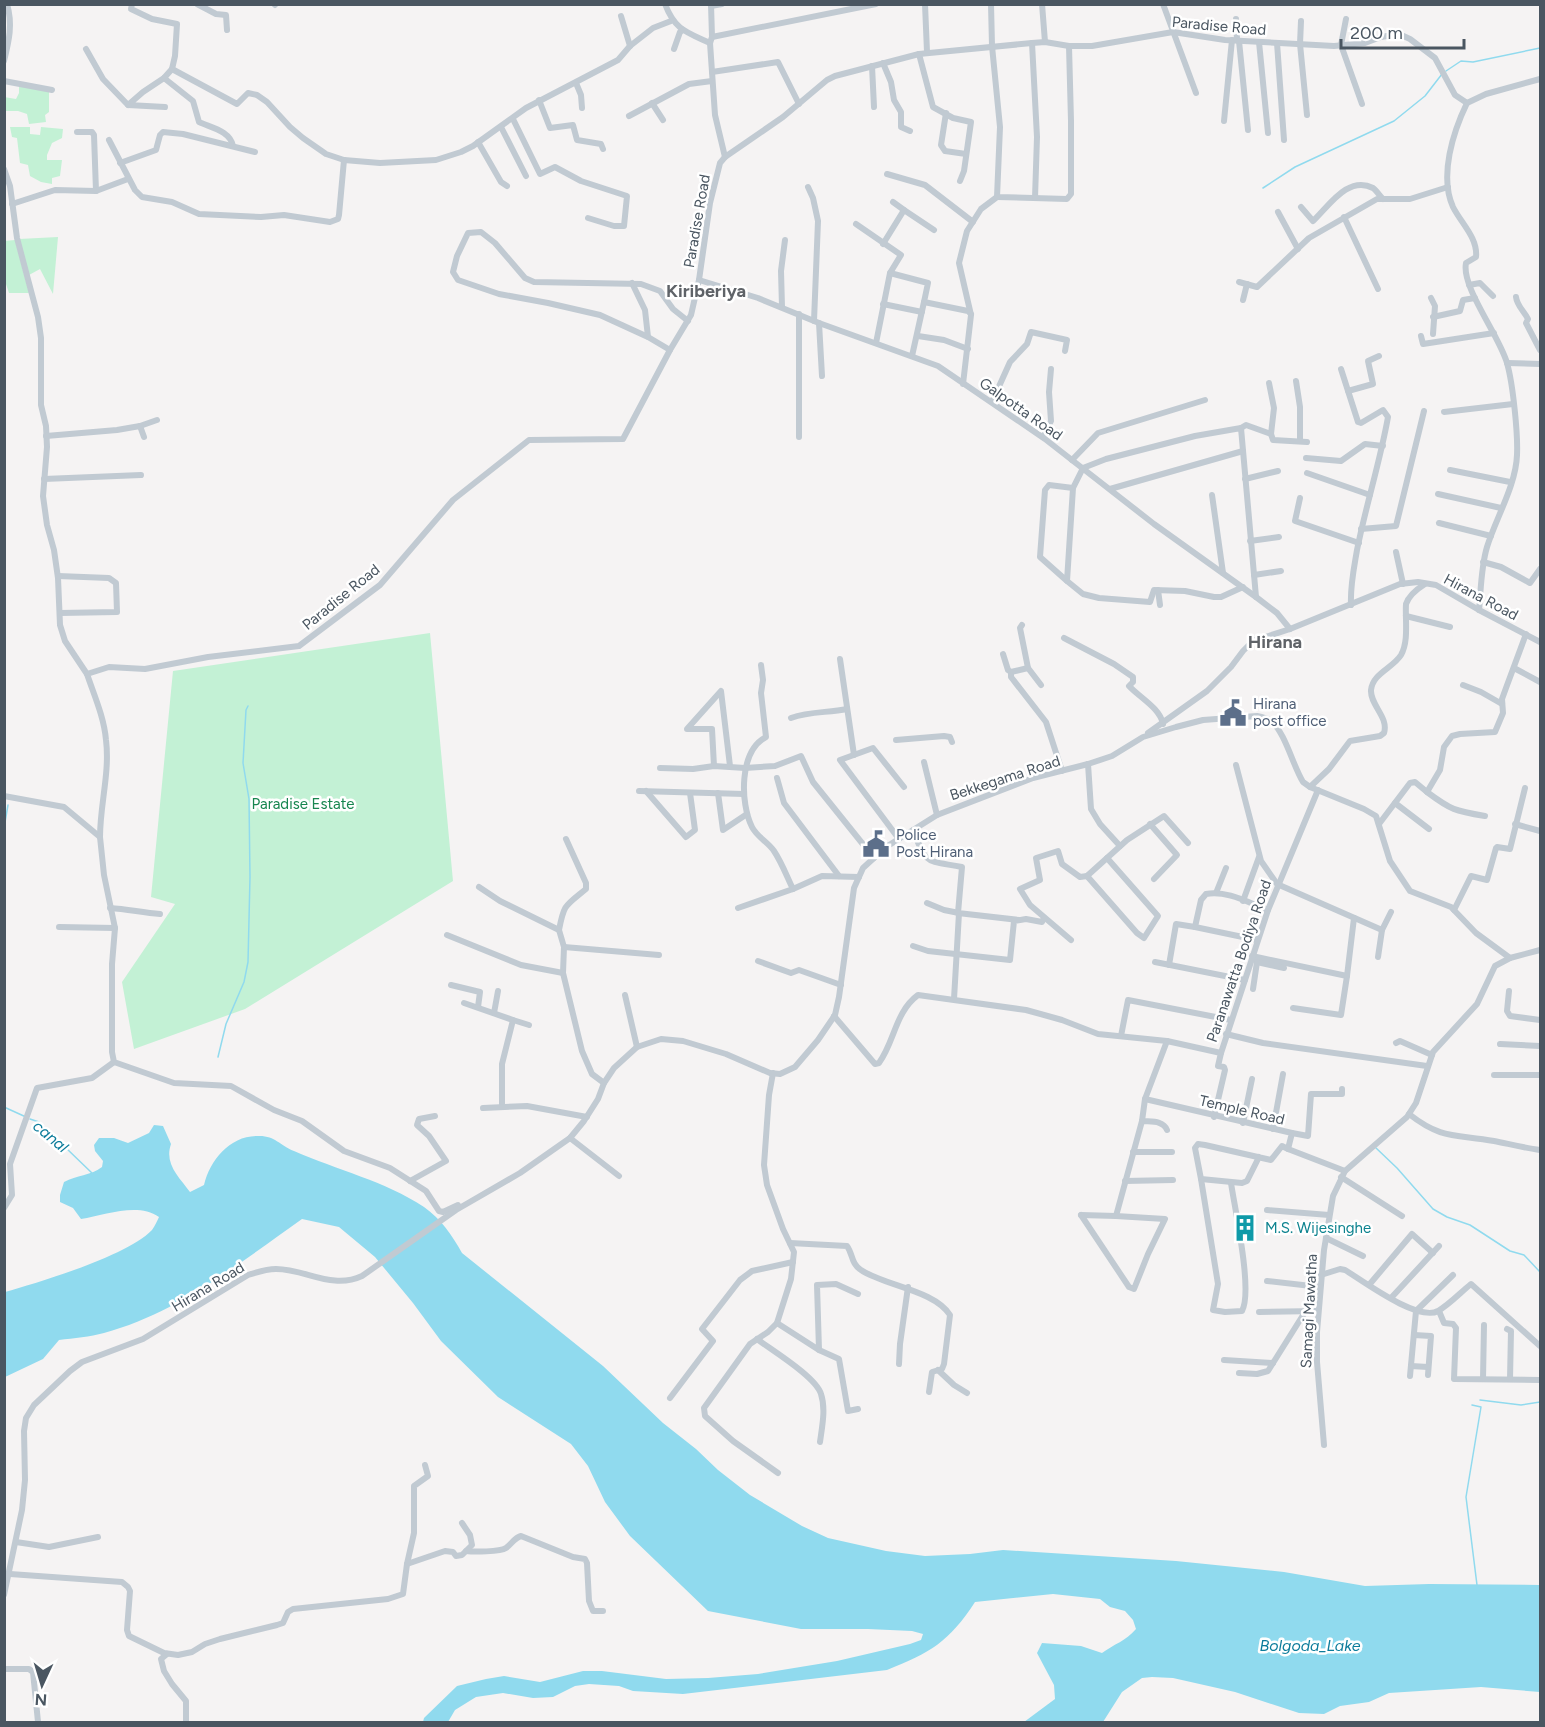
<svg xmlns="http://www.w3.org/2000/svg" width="1545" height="1727" font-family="Figtree,sans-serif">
	<rect width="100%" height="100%" fill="#f5f3f3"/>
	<!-- green -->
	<g fill="#c3f1d5">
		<path d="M19 84 49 91V112L45 115 46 122 29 124 27 114 18 111H5L4 97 16 99 19 93Z"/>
		<path d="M10 127H30V134L40 135 41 127 63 129 62 138 52 143 47 155V160H62L60 176 52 178V184L41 182 30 176 28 165 20 163 17 138 12 137Z"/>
		<path d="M58 237 53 294 40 269 29 275 19 239Z"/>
		<path d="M15 240 29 293H9L5 281 4 241Z"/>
		<path d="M430 633 453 881 245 1009 134 1049 122 982 175 904 151 897 173 671Z"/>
	</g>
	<!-- water -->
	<path fill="#90daee" d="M154 1125 163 1126 171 1144C164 1164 179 1177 190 1192L204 1185C210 1160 230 1136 257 1136 275 1135 279 1145 294 1151 337 1170 385 1181 424 1207 441 1219 452 1235 462 1253L603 1366 663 1423 696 1449 718 1470 750 1495 802 1526 828 1538 886 1551 925 1556 970 1554 1003 1550 1176 1561 1284 1572 1365 1586 1429 1584 1540 1585V1692L1481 1687 1389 1693 1369 1702 1340 1706 1324 1714 1299 1713 1235 1692 1173 1678 1152 1677 1142 1678 1122 1692 1103 1722H1024L1055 1699 1054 1685 1037 1653 1042 1643 1081 1646 1102 1653C1114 1644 1126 1641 1136 1629L1133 1620 1125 1611 1110 1607 1100 1599 1053 1594 975 1602C949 1642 930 1653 887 1670L683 1694 633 1691 619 1686 589 1684 575 1686 553 1697 533 1698 503 1693 476 1697 455 1710 448 1722H423L424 1718 457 1686 486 1679 504 1676 540 1682 583 1671H602L666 1679 708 1678 758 1674 837 1661 910 1644 921 1640 923 1634 912 1631 868 1629H801L708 1611 630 1536 605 1502 588 1466 571 1444 498 1397 441 1341 413 1303 375 1257 339 1227 302 1219C241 1262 178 1313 104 1333 90 1337 74 1338 59 1340L43 1359 5 1377V1292C40 1282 127 1256 152 1230 155 1226 157 1221 159 1217 138 1202 105 1215 81 1219L73 1208 60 1202V1195L64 1182C77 1175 90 1176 102 1167L103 1161 95 1151 94 1145 99 1138H114L128 1143 149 1133Z"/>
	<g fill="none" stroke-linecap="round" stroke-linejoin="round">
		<!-- stream -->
		<g stroke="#90daee" stroke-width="1.5">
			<path d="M1446 71 1461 61 1473 62 1540 48"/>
			<path d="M1263 188 1295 167 1394 121 1425 96 1442 74"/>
			<path d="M4 828 8 805"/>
			<path d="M218 1057 226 1024 244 982 248 962 250 877 249 799 243 763 246 710 248 706"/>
			<path d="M4 1107 26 1117"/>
			<path d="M30 1119 39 1122 93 1174"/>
			<path d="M1376 1148 1397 1168 1433 1209 1447 1217 1470 1225 1510 1251 1524 1255 1540 1272"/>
			<path d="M1480 1400 1521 1405 1540 1402"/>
			<path d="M1472 1405 1481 1407 1466 1497 1477 1585"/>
		</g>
		<!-- minor -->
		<g stroke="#c1cad2" stroke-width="6">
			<path d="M132 4 131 9 152 19 177 24 175 56 172 69 164 78 143 92 128 105 165 107"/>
			<path d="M197 4 216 14 226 15 227 30"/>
			<path d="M274 4 275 5"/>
			<path d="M665 4C675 30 686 32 710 43"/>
			<path d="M711 4 712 37 710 43 715 115 725 157"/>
			<path d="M925 4 927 52"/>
			<path d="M991 4 992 46 1000 127 997 197 1067 199 1071 194V121L1069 46"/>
			<path d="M1042 4 1045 42"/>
			<path d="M1163 4 1196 93"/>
			<path d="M711 6 722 4"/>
			<path d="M621 16 630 46"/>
			<path d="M1236 19 1237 40"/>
			<path d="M1346 19 1341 45 1362 104"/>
			<path d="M1301 21 1300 44 1307 115"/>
			<path d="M712 37 876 4"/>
			<path d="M1239 41 1248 130"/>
			<path d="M1259 42 1268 133"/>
			<path d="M1032 43 1037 137 1035 198"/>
			<path d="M1277 43 1284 140"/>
			<path d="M86 49 103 79 128 105"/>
			<path d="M674 49 680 32 683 30"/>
			<path d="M919 54 933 107 953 118 971 122 964 171 960 181"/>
			<path d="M4 61C9 41 13 24 7 4"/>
			<path d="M883 63 891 82 894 100 901 112V127L910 131"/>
			<path d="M872 66 874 107"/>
			<path d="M172 69 237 104 248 93 257 95 267 102 290 127 303 138 326 154 344 160 380 163 436 160 461 152 473 146 526 108 618 60 630 46 653 28 671 21"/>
			<path d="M712 72 778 62 799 104"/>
			<path d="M164 78 193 101 199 122C212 128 230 131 233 146"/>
			<path d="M4 81 52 90"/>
			<path d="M576 83 581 95 582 108"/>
			<path d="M539 100 550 128 573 125 577 140 601 144 603 149"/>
			<path d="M652 103 663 120"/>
			<path d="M1467 103C1453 132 1439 176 1453 207 1461 223 1478 238 1476 257L1466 263C1461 287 1499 335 1507 363 1513 384 1518 434 1517 455 1516 485 1496 518 1487 547 1481 567 1481 589 1479 610"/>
			<path d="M1467 103 1486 94 1540 79"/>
			<path d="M946 113 941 145 945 151 966 154"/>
			<path d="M629 116 689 84 712 81"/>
			<path d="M513 119 540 174 555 167 581 181 627 196 624 226H614L588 218"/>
			<path d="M1224 121 1232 40"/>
			<path d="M501 127 526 176"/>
			<path d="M77 132H92L94 135 96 191"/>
			<path d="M109 140 135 190 142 197 172 202 199 214 261 217 284 215 330 222 338 219 339 215 344 160"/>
			<path d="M478 142 501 182 507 186"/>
			<path d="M120 163 156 150 160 135 163 132 183 134 255 152"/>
			<path d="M4 169 10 186 17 238 38 317 41 338V405L46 426 47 447 43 496 47 525 54 550 58 578 60 625 65 641 87 674"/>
			<path d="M887 174 925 185 973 222"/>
			<path d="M808 187 813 198 818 221 814 321"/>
			<path d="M12 204 55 190 96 191 128 179"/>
			<path d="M1301 207 1313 221C1329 206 1348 175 1373 188 1376 190 1380 196 1383 199"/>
			<path d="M904 210 934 230"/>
			<path d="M1278 212 1298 249"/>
			<path d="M1344 217 1378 289"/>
			<path d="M856 224 901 255 890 273 876 343"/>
			<path d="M883 244 904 210 893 202"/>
			<path d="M890 273 928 283 924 302 968 311 971 314"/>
			<path d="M699 280 758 298 819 323 938 366 1045 439 1154 524 1256 597 1277 613 1290 629"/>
			<path d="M1239 282 1257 287 1309 238 1377 199H1410L1448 187"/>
			<path d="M632 283 645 310 648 337"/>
			<path d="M1469 285 1480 283 1493 296"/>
			<path d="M1516 297C1517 306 1524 311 1528 319L1526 323 1540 350"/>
			<path d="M1431 298 1435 306 1433 334"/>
			<path d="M1243 300 1247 284"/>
			<path d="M883 304 922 312"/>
			<path d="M782 307 781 271 785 240"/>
			<path d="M799 314V437"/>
			<path d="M1433 317 1460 311 1463 300 1475 298"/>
			<path d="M819 323 822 376"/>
			<path d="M918 336 944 340 968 349"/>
			<path d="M1421 336 1423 344 1494 333"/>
			<path d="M670 350 648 337 600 315 548 303 499 294 458 280 453 272 457 256 468 233 481 232 495 243 525 278 534 282 641 284 660 291 673 309 688 321"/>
			<path d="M912 356 924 302"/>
			<path d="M1507 363 1540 364"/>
			<path d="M1341 369 1358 422 1361 423 1383 410 1388 417C1380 462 1366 505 1357 550 1354 568 1350 586 1351 605"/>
			<path d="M1296 381 1300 407V441"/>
			<path d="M1269 383 1274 408 1271 434"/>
			<path d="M963 384 971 315 959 263 967 231 981 209 997 197"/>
			<path d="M1348 391 1373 384 1368 361 1379 356"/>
			<path d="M992 402 1010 362 1027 344 1031 332 1067 340 1065 351"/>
			<path d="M1444 412 1513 404"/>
			<path d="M140 426 144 437"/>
			<path d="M1241 428 1246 425 1271 434 1273 440 1307 442"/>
			<path d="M46 436 117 430 140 426 157 420"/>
			<path d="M1043 437 1051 421 1049 392 1051 369"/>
			<path d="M1306 458 1341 461 1365 444 1383 446"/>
			<path d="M1072 460 1098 433 1205 400"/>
			<path d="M1450 470 1510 482"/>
			<path d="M1307 473 1370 495"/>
			<path d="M44 479 141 475"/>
			<path d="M1245 479 1278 471"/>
			<path d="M1073 488 1067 581 1040 557 1045 490 1049 485 1073 488 1083 468 1106 459 1195 436 1241 428 1256 597"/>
			<path d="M1110 489 1243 451"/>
			<path d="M1438 494 1501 508"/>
			<path d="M1212 495 1223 573"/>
			<path d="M1300 498 1295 521 1359 543"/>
			<path d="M1439 523 1491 536"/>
			<path d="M1361 529 1396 526 1424 411"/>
			<path d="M1250 541 1279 537"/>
			<path d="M1396 552 1403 584"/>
			<path d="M1483 562 1501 567 1530 583 1540 569"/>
			<path d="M1254 575 1281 571"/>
			<path d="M58 576 109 578 116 583 117 612 60 613"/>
			<path d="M1067 581 1083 594 1099 598 1150 602 1154 590 1185 591 1214 597H1221L1243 587"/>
			<path d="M1158 590 1160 605"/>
			<path d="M1406 616 1450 627"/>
			<path d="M1022 625 1020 628 1028 668 1041 685"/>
			<path d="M1064 638 1114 664 1133 677V682L1129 686C1139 697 1160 708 1163 724"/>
			<path d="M1003 654 1008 670 1011 672 1028 668"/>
			<path d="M840 659 854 755"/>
			<path d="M761 665 763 680 761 693 766 737C739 751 740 803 752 827 757 837 768 842 774 851 782 863 787 877 793 889"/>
			<path d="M1514 668 1540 682"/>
			<path d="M1011 672V677L1046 722 1062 771"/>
			<path d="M1463 685 1481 692 1502 704"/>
			<path d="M791 718C810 711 828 713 847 709"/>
			<path d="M1148 733 1207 691 1231 667 1243 651 1253 641 1290 629 1400 584 1418 582 1436 585 1479 610 1540 642"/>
			<path d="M896 740 944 736 950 737 952 742"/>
			<path d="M924 762 937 815"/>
			<path d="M1088 764 1091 809 1100 824 1120 846"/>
			<path d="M1236 765 1261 861 1277 884 1382 930 1391 912"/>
			<path d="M714 766 712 729H687L721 691 730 766"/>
			<path d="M660 768 693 769 714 766 745 768 775 766 801 756 813 782 874 858"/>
			<path d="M777 778 784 803 839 876"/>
			<path d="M1310 787 1329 769 1350 741 1380 736 1384 733C1389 717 1370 705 1371 690 1373 673 1393 668 1401 655 1409 641 1405 620 1406 604 1409 595 1417 589 1425 584"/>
			<path d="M639 791 744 794"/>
			<path d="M646 791 686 837 695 830 690 793"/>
			<path d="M1427 792C1451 810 1455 811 1485 816"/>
			<path d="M718 793 723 830 747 814"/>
			<path d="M4 796 64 807 100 837 104 875 115 928 112 964V1052L114 1062 174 1083 231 1086 274 1110 302 1121 344 1151 390 1168 426 1191 439 1211 443 1212 458 1205"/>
			<path d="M1395 803 1429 829"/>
			<path d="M1150 824 1177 855 1154 879"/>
			<path d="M1379 824 1410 783 1415 782 1427 792 1440 770 1444 747 1452 736 1460 734 1495 732 1503 713 1502 699 1506 688 1526 634"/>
			<path d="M1515 824 1540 831"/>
			<path d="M913 830C927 866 925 860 962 867L958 913 1019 920"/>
			<path d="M100 837C100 805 110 772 106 740 104 717 94 695 87 674L109 667 145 669 208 657 299 646 380 585 453 500 529 440 623 439 670 350 691 315 699 280 710 203 720 163 725 157 783 117 827 80 835 76 919 54 1032 43 1045 42 1069 46H1092L1173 32 1225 40 1334 46 1365 43 1381 37 1399 34 1410 39 1435 58 1455 95 1467 103"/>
			<path d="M899 839 840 760 873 748 904 787"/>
			<path d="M1087 876 1137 933 1144 938 1158 916 1107 858"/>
			<path d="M479 887 500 901 559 930 564 947 563 973 582 1051 592 1074 604 1083"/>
			<path d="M1216 893 1226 868"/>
			<path d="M1243 901 1259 857"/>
			<path d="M927 903 944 910 959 913 954 999"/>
			<path d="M110 908C128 909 143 913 160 914"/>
			<path d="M738 908 793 889 822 876 859 877"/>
			<path d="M1454 910 1471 876 1487 880 1496 848 1497 847 1510 849 1525 788"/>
			<path d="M59 927 115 928"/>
			<path d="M559 930C564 904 565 906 586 889V883L566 839"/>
			<path d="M447 935 521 965 563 973"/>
			<path d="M1071 940 1030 905 1020 889 1040 880 1036 858 1058 851 1062 864 1080 877 1087 876 1127 840 1164 816 1188 843"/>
			<path d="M1257 940 1195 927 1201 900 1206 894C1227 890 1249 903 1268 910"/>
			<path d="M913 946 928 951 1010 960 1014 921 1026 919 1042 922 1044 918"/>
			<path d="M564 947 659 955"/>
			<path d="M1252 956 1347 976 1341 1015 1293 1008"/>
			<path d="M1253 956 1257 962 1284 968"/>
			<path d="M1378 957 1382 930"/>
			<path d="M758 961 791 973 799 970 841 985"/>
			<path d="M1155 962 1245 980"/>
			<path d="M1169 965 1176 924 1195 927"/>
			<path d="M1347 976 1354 918"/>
			<path d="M451 985 480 992 478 1007"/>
			<path d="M1253 989 1257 962"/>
			<path d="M1509 991 1507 1011 1510 1016 1540 1020"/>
			<path d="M625 995 637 1047"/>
			<path d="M464 1003 513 1020"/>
			<path d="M494 1013 498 991"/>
			<path d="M834 1016 875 1064 879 1063C895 1041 895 1012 918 995L1026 1010 1062 1020 1098 1034 1167 1041"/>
			<path d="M1226 1034 1263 1043 1427 1066"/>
			<path d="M1121 1036 1128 1000 1231 1020"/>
			<path d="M1396 1043 1400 1041 1432 1055"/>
			<path d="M1500 1044 1540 1046"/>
			<path d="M773 1073 769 1095 764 1165 767 1185 783 1229 794 1252 791 1279 777 1323 768 1332 750 1344 704 1408 705 1416 733 1441 778 1473"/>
			<path d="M1494 1075H1540"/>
			<path d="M1145 1099 1292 1133 1288 1149 1345 1171"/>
			<path d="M502 1106V1064L513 1020 529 1025"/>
			<path d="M483 1108 527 1106 587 1117"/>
			<path d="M1409 1114C1442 1140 1456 1134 1494 1141 1509 1144 1525 1148 1540 1150"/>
			<path d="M1214 1117 1225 1070 1224 1067 1218 1066 1221 1053"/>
			<path d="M1142 1121C1151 1122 1163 1120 1167 1130"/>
			<path d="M1243 1123 1252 1079"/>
			<path d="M1273 1129 1283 1074"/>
			<path d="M1292 1133 1308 1136 1311 1094H1342V1089"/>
			<path d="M570 1138 619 1176"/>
			<path d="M1133 1152H1172"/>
			<path d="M1259 1157 1247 1181 1242 1183 1201 1179 1195 1148 1198 1144 1205 1145 1271 1160 1282 1146 1288 1149"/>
			<path d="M1341 1177 1402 1216"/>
			<path d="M1201 1179 1218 1284 1213 1310 1225 1312 1242 1311C1253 1291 1235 1210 1231 1183"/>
			<path d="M410 1181 446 1161 429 1136 417 1125 419 1119 435 1116"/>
			<path d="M1125 1181 1173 1180"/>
			<path d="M4 1208 12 1195 10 1164 37 1088 92 1078 114 1062"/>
			<path d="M1267 1210 1329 1215"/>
			<path d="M1081 1215 1116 1216 1142 1121 1145 1099 1167 1041 1221 1053 1268 910 1318 790"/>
			<path d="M1081 1215 1129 1287 1134 1289 1148 1254 1165 1219 1116 1216"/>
			<path d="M1326 1238 1363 1256"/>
			<path d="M790 1243 847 1246C853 1254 851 1264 861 1270 885 1286 934 1290 950 1315L944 1364 942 1369 932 1372 929 1392"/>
			<path d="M1321 1275 1340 1269 1345 1270C1363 1281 1418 1322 1438 1311 1450 1304 1461 1292 1471 1284L1540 1346"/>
			<path d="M1267 1281 1320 1287"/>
			<path d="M1369 1285 1412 1234 1433 1253"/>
			<path d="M1391 1298 1439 1246"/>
			<path d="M1439 1311 1444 1323 1453 1324 1456 1328 1454 1379 1540 1380"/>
			<path d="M1259 1312 1318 1311"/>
			<path d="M777 1323 819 1350 817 1285 836 1284 858 1294"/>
			<path d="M1507 1329 1511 1331 1510 1379"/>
			<path d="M1414 1335 1431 1336 1428 1375"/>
			<path d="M757 1339C773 1351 816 1377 821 1394 826 1409 822 1427 820 1442"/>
			<path d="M819 1350 839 1359 848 1411 858 1409"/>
			<path d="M1224 1360 1273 1363"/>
			<path d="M899 1364 900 1344 908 1287"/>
			<path d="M1411 1366 1428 1367"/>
			<path d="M938 1370 954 1385 967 1393"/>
			<path d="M1239 1373 1257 1374 1268 1371 1305 1312"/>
			<path d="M1410 1376 1416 1311 1453 1275"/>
			<path d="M1483 1379 1484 1325"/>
			<path d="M670 1398 713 1341 702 1329 740 1280 752 1271 793 1262"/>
			<path d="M1324 1445 1317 1362V1332L1324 1250 1333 1196 1345 1171 1407 1117 1416 1103 1433 1052 1477 1004 1495 966 1510 958"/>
			<path d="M16 1542 49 1547 98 1537"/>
			<path d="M466 1551C473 1552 500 1552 506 1548 512 1544 514 1538 521 1536L573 1557 585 1559 587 1563 589 1601 593 1611H603"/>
			<path d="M407 1564 445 1551 453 1552 456 1556 462 1555 472 1545 470 1535 462 1523"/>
			<path d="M10 1574 122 1582 128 1587 130 1591 127 1630 129 1636 164 1653 178 1655 192 1652 205 1644 220 1639 277 1625 283 1623 288 1612 293 1609 388 1599 403 1594 407 1564 414 1533V1486L428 1476 425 1465"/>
			<path d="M4 1595 22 1510 25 1480 24 1431 26 1418 34 1405 70 1371 82 1362 143 1339 248 1275C257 1272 266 1269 276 1269 306 1269 332 1290 362 1276L456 1210 520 1173 570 1138 584 1121 598 1099 604 1083 614 1068 637 1047 661 1039 683 1041 726 1054 770 1073 780 1074 795 1067 818 1040 835 1015 839 997 854 888 863 868 886 847 937 815 1033 778 1088 764 1112 756 1143 737 1176 727 1203 720 1257 716C1262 717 1267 718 1271 721 1285 732 1293 766 1303 782L1310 787 1364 809 1376 816 1390 861 1410 891 1451 907 1476 933 1510 958 1540 950"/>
			<path d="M167 1654 161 1659 164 1671 172 1684 186 1701V1722"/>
			<path d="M4 1669H29L33 1672 38 1722"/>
		</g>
	</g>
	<!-- icons -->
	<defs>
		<symbol id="civic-bare" viewBox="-9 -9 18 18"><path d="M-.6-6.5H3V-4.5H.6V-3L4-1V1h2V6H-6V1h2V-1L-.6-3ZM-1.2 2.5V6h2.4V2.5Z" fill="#5c6f8a" stroke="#fff" stroke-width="2.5" paint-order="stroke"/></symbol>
		<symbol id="building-bare" viewBox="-9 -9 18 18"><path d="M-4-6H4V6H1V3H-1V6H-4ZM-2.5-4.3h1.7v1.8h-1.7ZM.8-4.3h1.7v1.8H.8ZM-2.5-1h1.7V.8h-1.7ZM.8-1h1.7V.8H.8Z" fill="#0f9aa8" stroke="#fff" stroke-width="2.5" paint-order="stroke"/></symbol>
	</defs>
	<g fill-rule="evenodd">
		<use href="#civic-bare" x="1214" y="694" width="38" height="38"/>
		<use href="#civic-bare" x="857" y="825" width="38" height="38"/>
		<use href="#building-bare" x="1226" y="1209" width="38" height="38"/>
	</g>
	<g text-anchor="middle" stroke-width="5" stroke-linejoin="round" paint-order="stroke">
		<!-- street labels -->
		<g font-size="15" fill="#4a5661" stroke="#fff">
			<text transform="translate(1219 26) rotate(5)" y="5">Paradise Road</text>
			<text transform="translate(697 221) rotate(-80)" y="5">Paradise Road</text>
			<text transform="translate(1021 409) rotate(35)" y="5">Galpotta Road</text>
			<text transform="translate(341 597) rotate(-39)" y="5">Paradise Road</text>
			<text transform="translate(1481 597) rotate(28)" y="5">Hirana Road</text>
			<text transform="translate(1005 778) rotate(-18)" y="5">Bekkegama Road</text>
			<text transform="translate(1239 961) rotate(-71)" y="5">Paranawatta Bodiya Road</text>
			<text transform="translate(1242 1110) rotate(13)" y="5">Temple Road</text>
			<text transform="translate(208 1287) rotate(-31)" y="5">Hirana Road</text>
			<text transform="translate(1309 1311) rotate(-87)" y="5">Samagi Mawatha</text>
		</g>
		<!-- service labels -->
		<g font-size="15" fill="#4e5e75" stroke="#fff" text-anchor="start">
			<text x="1253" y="709">Hirana<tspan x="1253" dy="17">post office</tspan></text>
			<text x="896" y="840">Police<tspan x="896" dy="17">Post Hirana</tspan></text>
		</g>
		<!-- park labels -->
		<g font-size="15" fill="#17864f" stroke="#fff">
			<text x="303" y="809">Paradise Estate</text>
		</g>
		<!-- culture labels -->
		<g font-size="15" fill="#0d838f" stroke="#fff" text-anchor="start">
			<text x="1265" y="1233">M.S. Wijesinghe</text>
		</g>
		<!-- water labels -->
		<g font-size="16" font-style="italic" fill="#0c7c9b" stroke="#fff">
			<text transform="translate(51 1136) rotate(40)" y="6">canal</text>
			<text x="1310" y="1651">Bolgoda_Lake</text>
		</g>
		<!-- quarter labels -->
		<g font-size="18" font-weight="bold" fill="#5f6368" stroke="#fff">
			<text x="706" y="297">Kiriberiya</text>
			<text x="1275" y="648">Hirana</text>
		</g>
	</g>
	<!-- border -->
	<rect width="1545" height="1727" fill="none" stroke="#4a5661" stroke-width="12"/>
	<!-- north arrow -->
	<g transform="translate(42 1685) rotate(184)" stroke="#ffffff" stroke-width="4.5" paint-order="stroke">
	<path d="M0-4.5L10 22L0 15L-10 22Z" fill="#4a5661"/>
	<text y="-9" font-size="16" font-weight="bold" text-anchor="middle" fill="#4a5661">N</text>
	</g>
	<!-- scale -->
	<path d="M1341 39v9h123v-9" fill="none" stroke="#4a5661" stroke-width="3"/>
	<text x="1350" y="39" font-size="18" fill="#4a5661" stroke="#ffffff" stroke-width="4.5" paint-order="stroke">200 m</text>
</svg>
